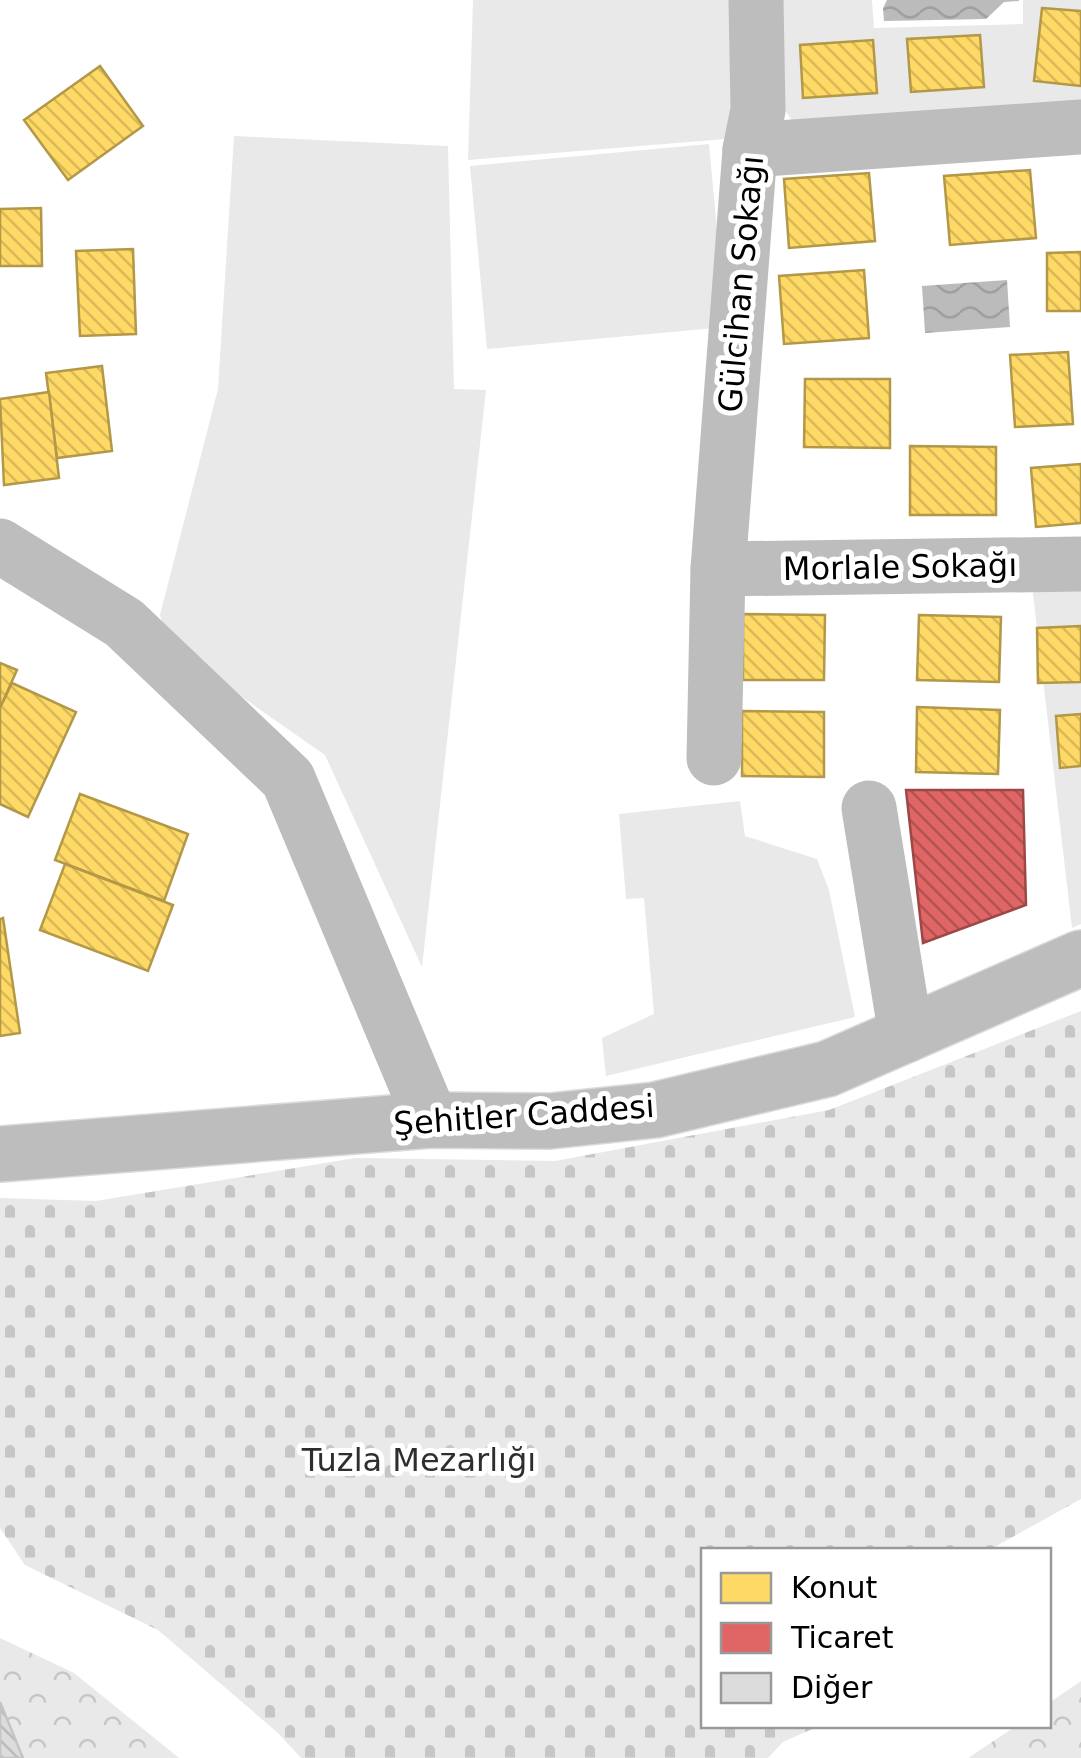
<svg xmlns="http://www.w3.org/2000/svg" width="1081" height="1758" font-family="'DejaVu Sans',sans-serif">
	<defs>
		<pattern id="cemetery-stones" width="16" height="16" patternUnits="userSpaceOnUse" patternTransform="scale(2.5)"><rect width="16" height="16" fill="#e9e9e9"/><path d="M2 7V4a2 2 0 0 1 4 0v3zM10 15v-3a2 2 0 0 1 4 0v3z" fill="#c6c6c6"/></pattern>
		<pattern id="park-crowns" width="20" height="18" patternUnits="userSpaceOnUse" patternTransform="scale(2.5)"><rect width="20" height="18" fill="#e9e9e9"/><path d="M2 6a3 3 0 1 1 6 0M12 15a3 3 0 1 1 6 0" fill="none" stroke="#c6c6c6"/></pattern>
		<pattern id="water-waves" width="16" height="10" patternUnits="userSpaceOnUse" patternTransform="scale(2.5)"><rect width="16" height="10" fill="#bbb"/><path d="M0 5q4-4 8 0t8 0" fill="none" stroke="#9f9f9f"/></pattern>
		<pattern id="homes-back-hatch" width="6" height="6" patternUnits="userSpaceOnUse" patternTransform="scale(2.5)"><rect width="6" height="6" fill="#ffd966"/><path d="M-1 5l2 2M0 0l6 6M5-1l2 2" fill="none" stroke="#d9b857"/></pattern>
		<pattern id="shops-back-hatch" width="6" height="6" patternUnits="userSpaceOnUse" patternTransform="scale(2.5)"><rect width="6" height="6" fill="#e06666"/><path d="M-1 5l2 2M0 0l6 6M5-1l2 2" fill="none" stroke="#b35252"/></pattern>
		<pattern id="building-back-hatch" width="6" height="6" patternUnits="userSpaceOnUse" patternTransform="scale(2.5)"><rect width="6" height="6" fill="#dcdcdc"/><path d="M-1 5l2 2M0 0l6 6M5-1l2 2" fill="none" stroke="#bbb"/></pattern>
	</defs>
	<rect width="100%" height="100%" fill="#fff"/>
	<!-- green -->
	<g fill="#e9e9e9">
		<path d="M473 0H741L738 138 468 160Z"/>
		<path d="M774 0H872L874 28 1023 24V0H1081V111L798 130 773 92Z"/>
		<path d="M234 136 448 146 454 389 486 390 422 967 325 755 169 646 160 615 218 389Z"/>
		<path d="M709 144 726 327 487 349 470 166Z"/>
		<path d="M1081 583V924L1072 928 1032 585Z"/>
		<path d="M740 801 745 836 817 859 829 890 855 1017 606 1076 602 1038 654 1014 644 898 626 899 619 814Z"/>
	</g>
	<!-- cemetery -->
	<path fill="url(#cemetery-stones)" d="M1081 1011V1499L989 1550H704V1726H819L783 1742 768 1758H301L278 1733 158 1630 25 1565 0 1528V1198L96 1201 355 1158 555 1161 829 1110Z"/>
	<!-- park -->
	<g fill="url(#park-crowns)">
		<path d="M0 1638 74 1673 179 1758H0Z"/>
		<path d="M1081 1681V1758H968L1016 1726H1048L1049 1703Z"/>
	</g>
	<!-- water -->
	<g fill="url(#water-waves)">
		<path d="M887 0H1019V1L1004 2 986 19 884 21 883 8Z"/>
		<path d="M1007 280 1010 327 925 333 922 286Z"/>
	</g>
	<!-- homes -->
	<g fill="url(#homes-back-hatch)" stroke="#b29847" stroke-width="2.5">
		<path d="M1042 8 1081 11V86L1034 81Z"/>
		<path d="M980 35 984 87 911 92 907 39Z"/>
		<path d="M873 40 877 93 803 98 800 45Z"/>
		<path d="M100 66 143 126 68 180 24 120Z"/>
		<path d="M1030 170 1036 238 950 245 944 176Z"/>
		<path d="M869 173 875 241 789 248 784 179Z"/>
		<path d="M41 208 42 266H0V209Z"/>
		<path d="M133 249 136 334 80 336 76 251Z"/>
		<path d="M1081 252V311H1047V253Z"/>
		<path d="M864 270 869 338 784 344 779 276Z"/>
		<path d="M1068 352 1073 424 1015 427 1010 355Z"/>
		<path d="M102 366 112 451 57 458 46 373Z"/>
		<path d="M805 379H890V448L804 447Z"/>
		<path d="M49 392 59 478 4 485 0 399Z"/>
		<path d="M910 446 996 447V515H910Z"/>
		<path d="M1081 464V523L1036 527 1031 468Z"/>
		<path d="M743 614 825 615 824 680H743Z"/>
		<path d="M919 615 1001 617 999 682 917 680Z"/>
		<path d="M1081 626V682L1038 683 1037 628Z"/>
		<path d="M0 663 17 670 0 708Z"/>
		<path d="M12 683 76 712 28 817 0 804V708Z"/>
		<path d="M917 707 1000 710 998 774 916 772Z"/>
		<path d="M742 711 824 712V777L742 776Z"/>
		<path d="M1081 714V766L1060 768 1056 716Z"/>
		<path d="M80 794 188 834 164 901 55 860Z"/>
		<path d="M65 864 173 905 148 971 40 930Z"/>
		<path d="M3 918 20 1033 0 1036V919Z"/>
	</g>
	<!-- shops -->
	<path fill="url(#shops-back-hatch)" stroke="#9d4747" stroke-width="2.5" d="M906 790H1023L1026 905 923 943Z"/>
	<!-- building -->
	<path fill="url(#building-back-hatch)" stroke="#c4c4c4" stroke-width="2.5" d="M0 1702 23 1758H0Z"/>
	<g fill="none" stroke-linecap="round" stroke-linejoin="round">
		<defs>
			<path id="major" d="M0 1154 431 1120 550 1121 655 1110 827 1069 1081 958"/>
		</defs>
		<!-- major casing -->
		<use href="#major" stroke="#dbdbdb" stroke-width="58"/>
		<!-- minor -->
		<g stroke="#bdbdbd" stroke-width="55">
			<path d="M750 150 1081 127"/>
			<path d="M0 546 124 623 288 779 431 1120"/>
			<path d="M718 569 1081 564"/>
			<path d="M714 758 718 569 750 150 758 110 756 0"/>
			<path d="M869 808 906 1035"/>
		</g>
		<!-- major -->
		<use href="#major" stroke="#bdbdbd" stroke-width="55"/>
	</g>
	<g text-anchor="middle" stroke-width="10" stroke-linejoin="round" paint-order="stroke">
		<!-- street labels -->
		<g font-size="32" fill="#000" stroke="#fff">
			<text transform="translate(741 284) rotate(-85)" y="11">Gülcihan Sokağı</text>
			<text transform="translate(900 567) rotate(-1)" y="11">Morlale Sokağı</text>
			<text transform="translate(524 1115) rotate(-4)" y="11">Şehitler Caddesi</text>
		</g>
		<!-- park labels -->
		<g font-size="32" fill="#2e2e2e" stroke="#fff">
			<text x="419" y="1471">Tuzla Mezarlığı</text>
		</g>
	</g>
	<!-- legend -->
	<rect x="701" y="1548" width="350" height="180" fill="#ffffff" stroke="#999999" stroke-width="2.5"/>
	<rect x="721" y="1573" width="50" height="30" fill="#ffd966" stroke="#999999" stroke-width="2.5"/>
	<text x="791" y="1598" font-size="30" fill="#000000">Konut</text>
	<rect x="721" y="1623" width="50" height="30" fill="#e06666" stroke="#999999" stroke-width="2.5"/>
	<text x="791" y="1648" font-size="30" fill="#000000">Ticaret</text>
	<rect x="721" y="1673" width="50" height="30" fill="#dcdcdc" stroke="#999999" stroke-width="2.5"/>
	<text x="791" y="1698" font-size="30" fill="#000000">Diğer</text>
</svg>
